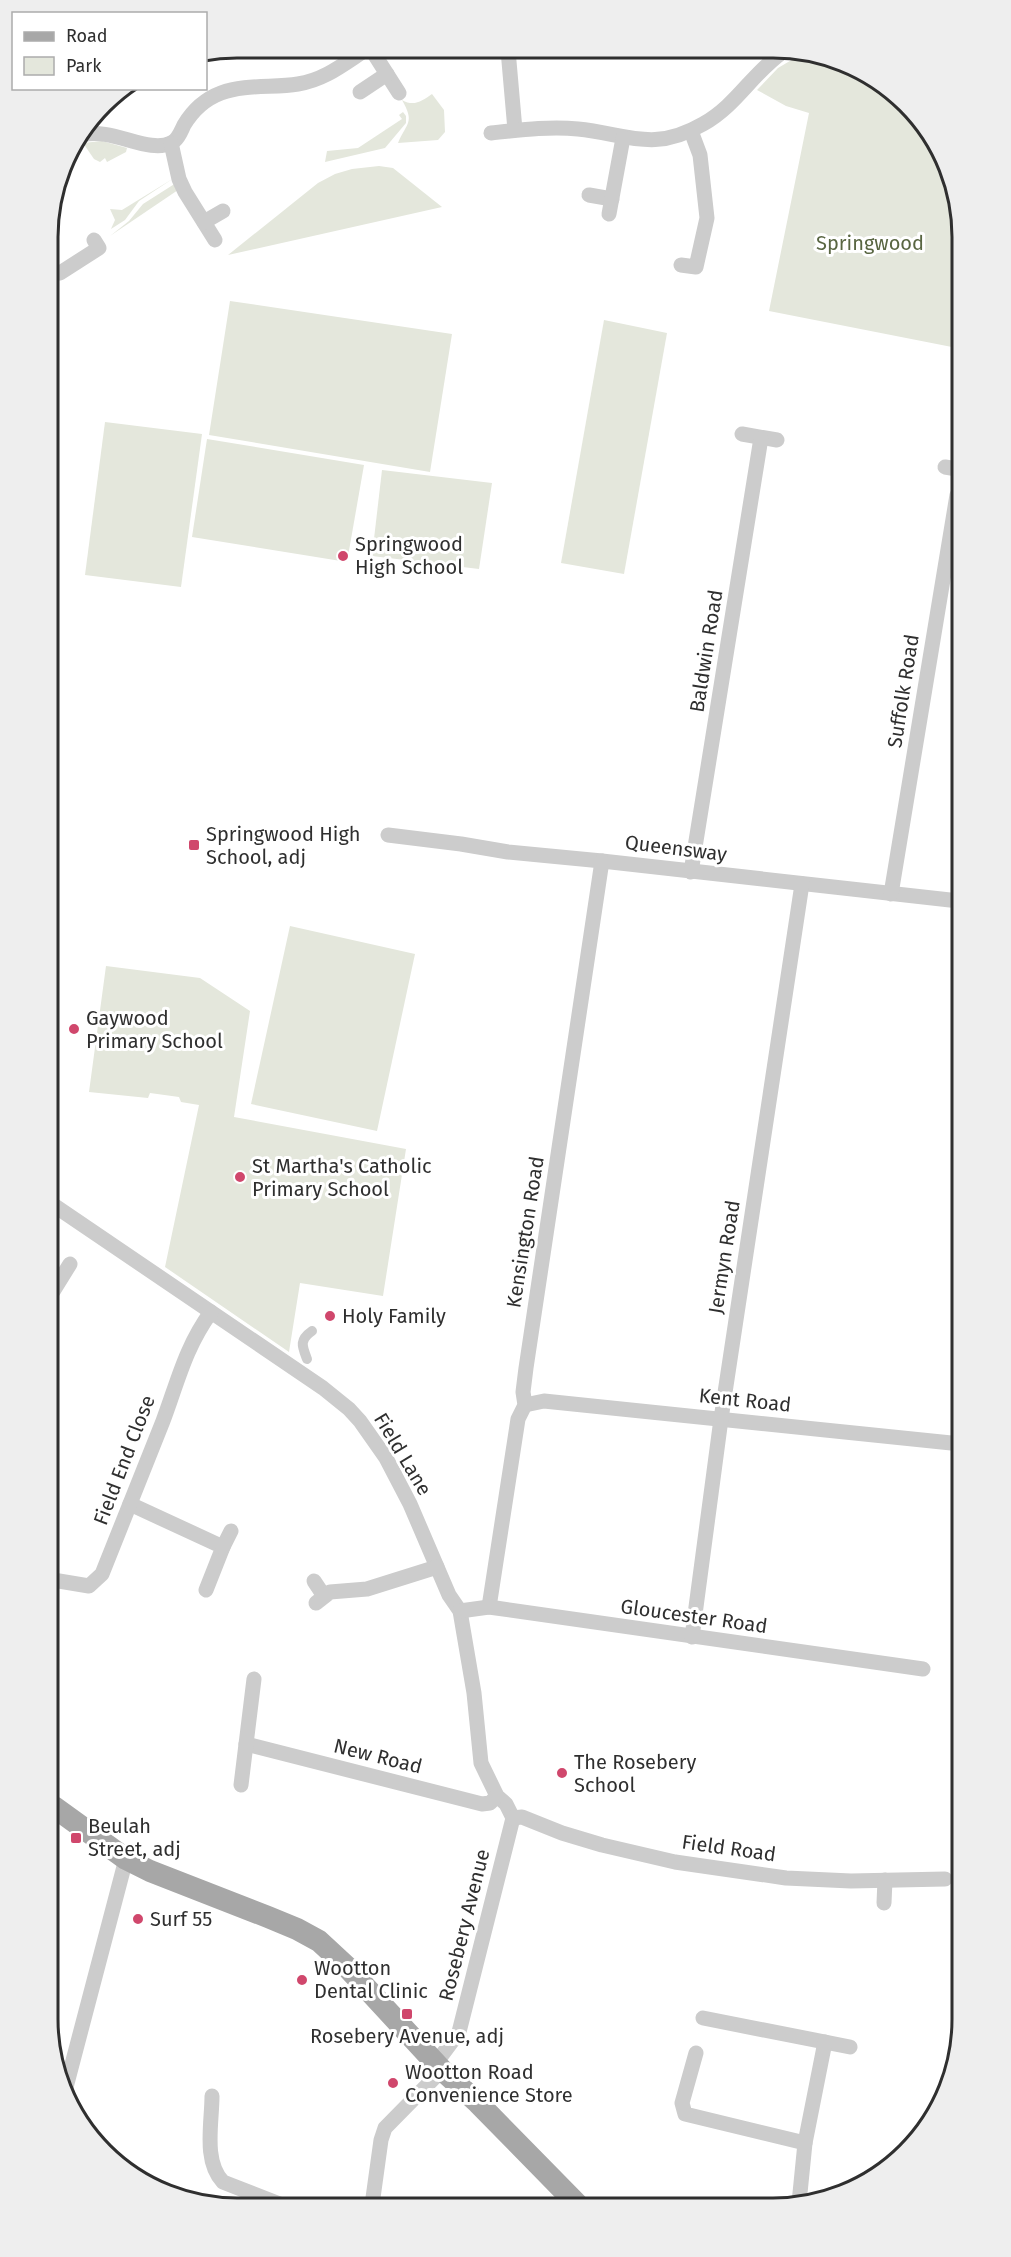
<svg xmlns="http://www.w3.org/2000/svg" width="1011" height="2257" font-family="'Fira Sans',sans-serif">
	<rect width="100%" height="100%" fill="#fff"/>
	<!-- green -->
	<g fill="#e4e7dc">
		<path d="M805 52H810L899 95 937 142 956 188 957 348 769 311 809 113 786 106 757 90 778 68Z"/>
		<path d="M432 94 444 110 445 132 438 140 398 143C407 122 415 123 402 100 414 107 422 101 432 94Z"/>
		<path d="M403 112 406 116V123L385 148 325 162 327 151 358 148 402 119 399 115Z"/>
		<path d="M102 141 127 148 126 152 107 162 105 158 100 162 94 159 83 143Z"/>
		<path d="M379 166 393 168 442 207 228 255 318 183 335 174 352 169Z"/>
		<path d="M174 178 139 201 125 220 111 229 115 220 110 209 122 210Z"/>
		<path d="M176 183 178 190 110 236 129 221 143 204Z"/>
		<path d="M230 301 452 334 430 472 209 435Z"/>
		<path d="M604 320 667 333 624 574 561 563Z"/>
		<path d="M105 422 202 434 181 587 85 575Z"/>
		<path d="M207 439 364 465 347 562 192 537Z"/>
		<path d="M382 470 492 483 479 569 372 556Z"/>
		<path d="M290 926 415 954 377 1131 251 1104Z"/>
		<path d="M106 966 200 978 250 1011 234 1117 406 1149 383 1296 300 1283 289 1352 165 1267 199 1105 181 1102 179 1097 150 1093 148 1098 89 1092Z"/>
	</g>
	<g fill="none" stroke-linecap="round" stroke-linejoin="round">
		<!-- pedestrian -->
		<path stroke="#ccc" stroke-width="10" d="M307 1359C302 1346 299 1340 312 1331"/>
		<!-- minor -->
		<g stroke="#ccc" stroke-width="15">
			<path d="M371 49 399 93"/>
			<path d="M508 50 515 130"/>
			<path d="M360 92 387 74"/>
			<path d="M491 133C519 130 550 126 578 129 627 134 653 153 703 124 737 105 752 73 784 51"/>
			<path d="M82 135C112 127 148 154 171 143 178 140 181 131 184 125 193 110 205 99 221 93 245 84 274 88 298 84 325 80 345 63 367 49"/>
			<path d="M171 143 179 179 185 192 215 240"/>
			<path d="M589 195 612 199"/>
			<path d="M609 214 623 138"/>
			<path d="M204 222 223 211"/>
			<path d="M681 265 696 267 707 218 700 155 691 131"/>
			<path d="M49 274 60 273 99 248 94 240"/>
			<path d="M742 434 777 440"/>
			<path d="M945 467 957 469"/>
			<path d="M388 835 461 844 508 852 602 861 959 901"/>
			<path d="M691 872 761 438"/>
			<path d="M891 894 957 495"/>
			<path d="M52 1204 323 1388 349 1409 360 1421 386 1458 410 1504 449 1595 460 1611 474 1693 481 1763 497 1796 506 1804 513 1818 459 2032 436 2063"/>
			<path d="M52 1293 70 1264"/>
			<path d="M525 1405 544 1401 961 1444"/>
			<path d="M130 1504 223 1547 206 1590"/>
			<path d="M223 1547 231 1531"/>
			<path d="M53 1580 89 1586 102 1574C122 1523 143 1472 163 1421 178 1381 185 1348 211 1312"/>
			<path d="M314 1581 324 1596"/>
			<path d="M316 1603 330 1592 367 1589 437 1567"/>
			<path d="M489 1607 518 1419 525 1405 523 1392 526 1368 602 861"/>
			<path d="M460 1611 489 1607 923 1669"/>
			<path d="M692 1637 721 1419 802 884"/>
			<path d="M246 1744 482 1804 490 1803 497 1796"/>
			<path d="M241 1785 254 1679"/>
			<path d="M513 1818 522 1817 562 1833 602 1845 675 1862 786 1878 851 1881 945 1879"/>
			<path d="M884 1903 885 1880"/>
			<path d="M703 2018 850 2047"/>
			<path d="M696 2053 682 2103 685 2114 805 2143"/>
			<path d="M65 2091 126 1859"/>
			<path d="M212 2096C212 2123 203 2161 223 2182L282 2205"/>
			<path d="M799 2203 805 2143 825 2042"/>
			<path d="M372 2205 381 2140 385 2128 442 2070"/>
		</g>
		<!-- primary -->
		<path stroke="#a7a7a7" stroke-width="22" d="M54 1807 126 1859 150 1871 268 1917 297 1929 319 1941 346 1966 442 2070 478 2103 577 2204"/>
	</g>
	<!-- markers -->
	<g fill="#d0476c" stroke="#fff" stroke-width="2">
		<circle cx="343" cy="556" r="6"/>
		<rect x="188" y="839" width="12" height="12" rx="3"/>
		<circle cx="74" cy="1029" r="6"/>
		<circle cx="240" cy="1177" r="6"/>
		<circle cx="330" cy="1316" r="6"/>
		<circle cx="562" cy="1773" r="6"/>
		<rect x="70" y="1832" width="12" height="12" rx="3"/>
		<circle cx="138" cy="1919" r="6"/>
		<circle cx="302" cy="1980" r="6"/>
		<rect x="401" y="2008" width="12" height="12" rx="3"/>
		<circle cx="393" cy="2083" r="6"/>
	</g>
	<g text-anchor="middle" stroke-width="6" stroke-linejoin="round" paint-order="stroke">
		<!-- park labels -->
		<g font-size="20" fill="#596642" stroke="#fff">
			<text x="870" y="250">Springwood</text>
		</g>
		<!-- poi labels -->
		<g font-size="20" fill="#2f2f2f" stroke="#fff" text-anchor="start">
			<text x="355" y="551">Springwood<tspan x="355" dy="23">High School</tspan></text>
			<text x="206" y="841">Springwood High<tspan x="206" dy="23">School, adj</tspan></text>
			<text x="86" y="1025">Gaywood<tspan x="86" dy="23">Primary School</tspan></text>
			<text x="252" y="1173">St Martha's Catholic<tspan x="252" dy="23">Primary School</tspan></text>
			<text x="342" y="1323">Holy Family</text>
			<text x="574" y="1769">The Rosebery<tspan x="574" dy="23">School</tspan></text>
			<text x="88" y="1833">Beulah<tspan x="88" dy="23">Street, adj</tspan></text>
			<text x="150" y="1926">Surf 55</text>
			<text x="314" y="1975">Wootton<tspan x="314" dy="23">Dental Clinic</tspan></text>
			<text x="407" y="2043" text-anchor="middle">Rosebery Avenue, adj</text>
			<text x="405" y="2079">Wootton Road<tspan x="405" dy="23">Convenience Store</tspan></text>
		</g>
		<!-- street labels -->
		<g font-size="20" fill="#2f2f2f" stroke="#fff">
			<text transform="translate(706 651) rotate(-81)" y="7">Baldwin Road</text>
			<text transform="translate(903 691) rotate(-81)" y="7">Suffolk Road</text>
			<text transform="translate(676 848) rotate(7)" y="7">Queensway</text>
			<text transform="translate(525 1232) rotate(-81)" y="7">Kensington Road</text>
			<text transform="translate(724 1257) rotate(-81)" y="7">Jermyn Road</text>
			<text transform="translate(745 1400) rotate(6)" y="7">Kent Road</text>
			<text transform="translate(403 1454) rotate(59)" y="7">Field Lane</text>
			<text transform="translate(124 1460) rotate(-69)" y="7">Field End Close</text>
			<text transform="translate(694 1616) rotate(8)" y="7">Gloucester Road</text>
			<text transform="translate(378 1756) rotate(14)" y="7">New Road</text>
			<text transform="translate(729 1848) rotate(8)" y="7">Field Road</text>
			<text transform="translate(464 1925) rotate(-76)" y="7">Rosebery Avenue</text>
		</g>
	</g>
	<!-- crop -->
	<path d="M0 0H1011V2257H0ZM237 58H773A179 179 0 0 1 952 237V2019A179 179 0 0 1 773 2198H237A179 179 0 0 1 58 2019V237A179 179 0 0 1 237 58Z" fill="#eee" fill-rule="evenodd"/>
	<path fill="none" stroke="#2f2f2f" stroke-width="3" d="M237 58H773A179 179 0 0 1 952 237V2019A179 179 0 0 1 773 2198H237A179 179 0 0 1 58 2019V237A179 179 0 0 1 237 58Z"/>
	<!-- legend -->
	<rect x="12" y="12" width="195" height="78" fill="#ffffff" stroke="#acacac" stroke-width="1.5"/>
	<rect x="24" y="32" width="30" height="9" fill="#a7a7a7" stroke="#acacac" stroke-width="1.5"/>
	<text x="66" y="42" font-size="18" fill="#2f2f2f">Road</text>
	<rect x="24" y="57" width="30" height="18" fill="#e4e7dc" stroke="#acacac" stroke-width="1.5"/>
	<text x="66" y="72" font-size="18" fill="#2f2f2f">Park</text>
</svg>
